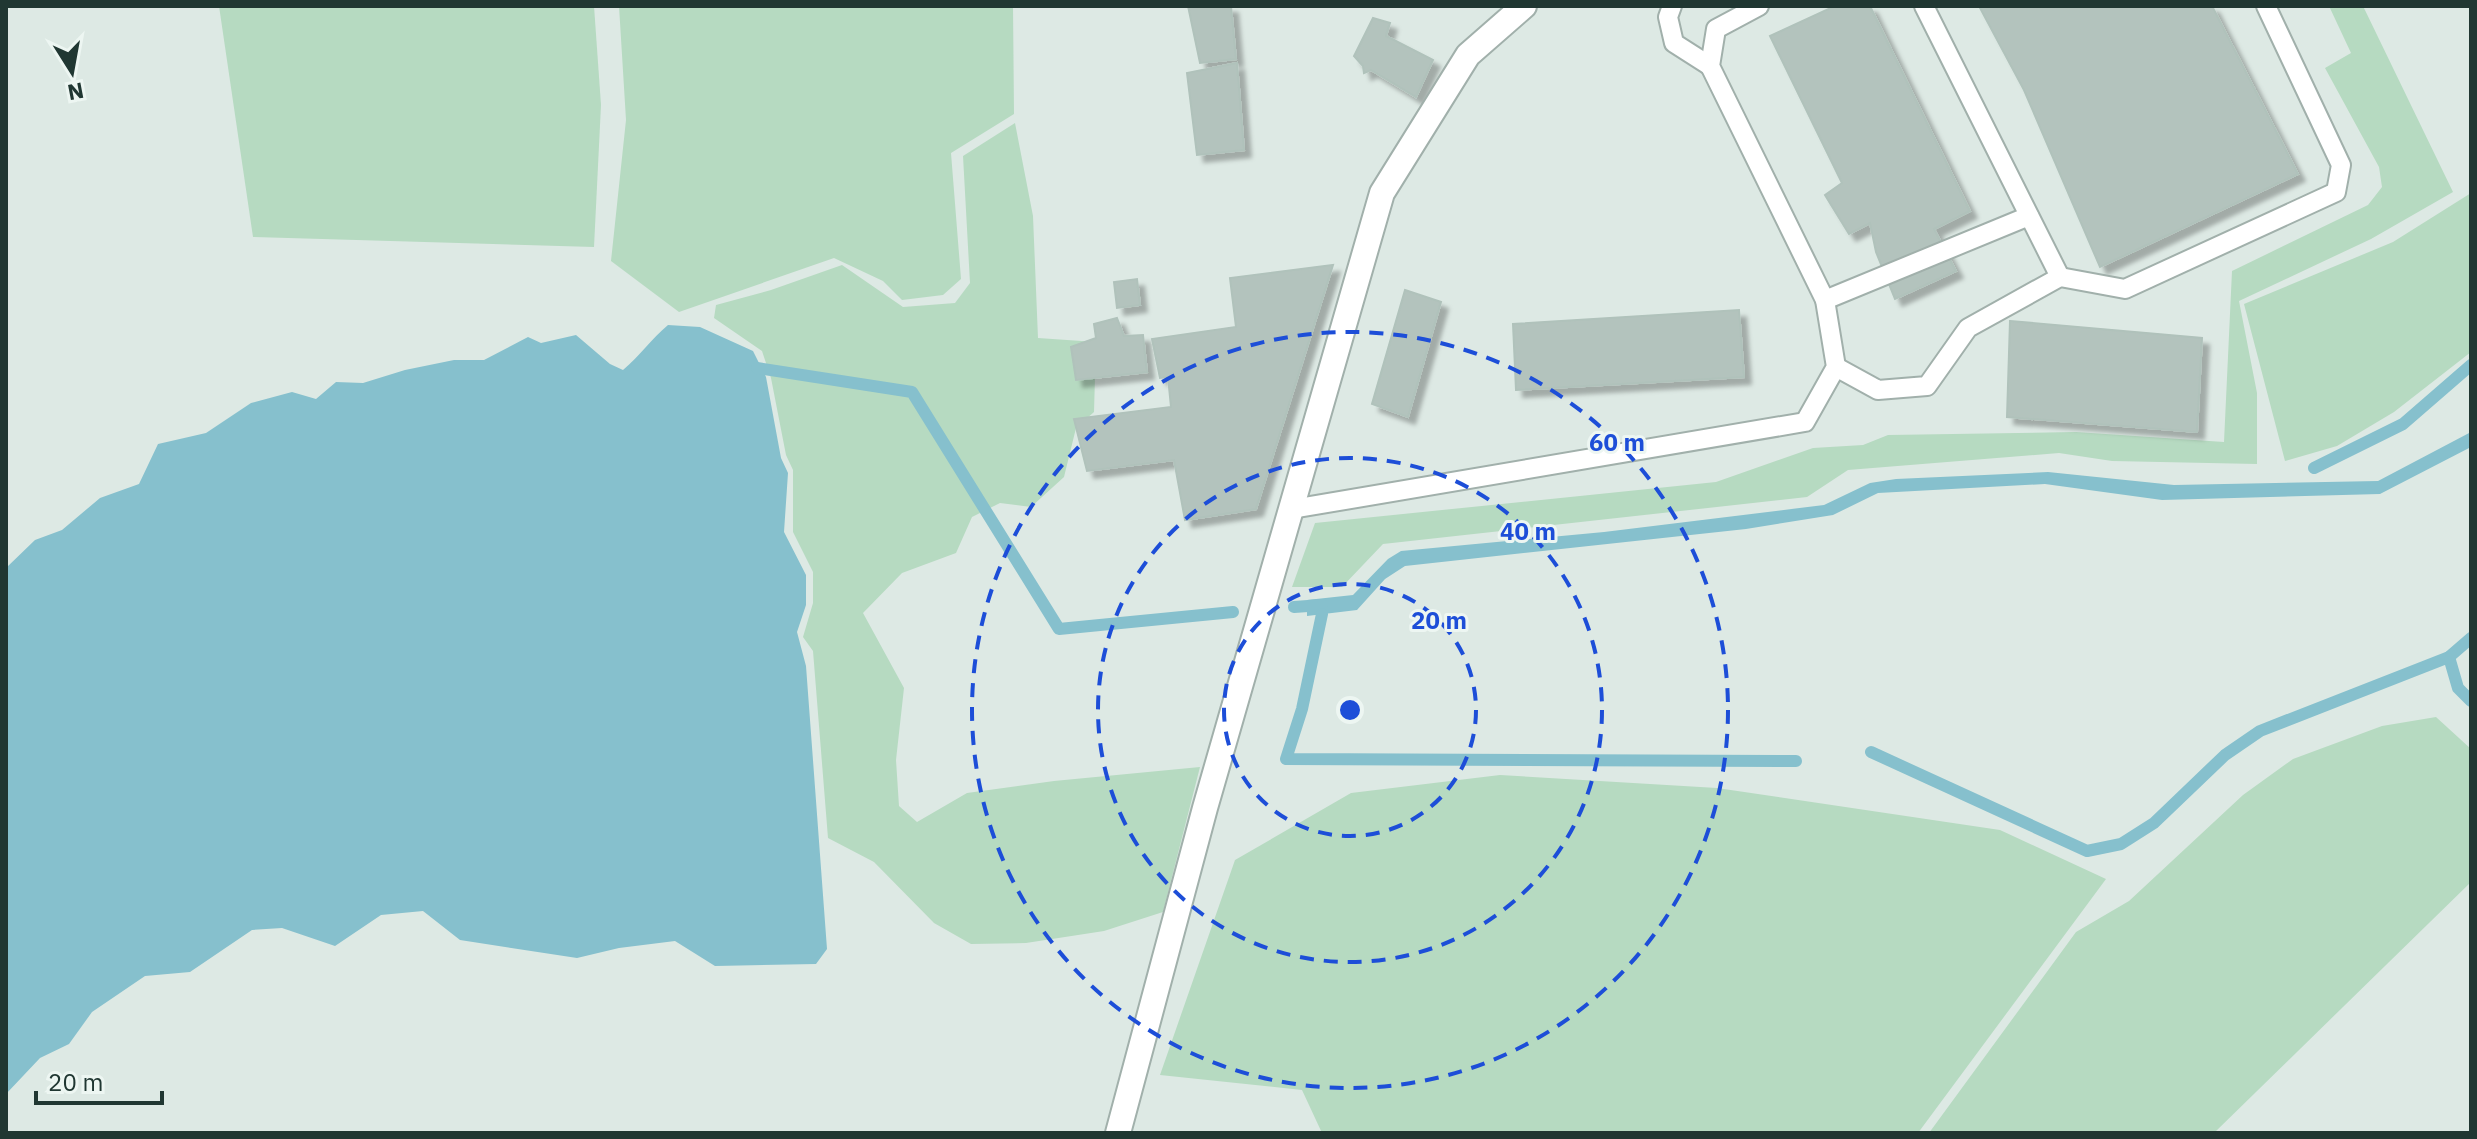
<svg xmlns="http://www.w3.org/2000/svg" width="2477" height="1139" font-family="'IBM Plex Sans',sans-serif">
	<defs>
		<filter id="shadow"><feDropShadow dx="7" dy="7" stdDeviation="2" flood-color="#0004"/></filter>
	</defs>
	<rect width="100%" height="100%" fill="#dde9e4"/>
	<!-- green -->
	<g fill="#b6dac1">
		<path d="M219 6H594L601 105 594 247 253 237Z"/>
		<path d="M619 6H1013L1014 114 951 153 961 279 943 295 902 300 883 281 834 258 679 312 611 261 626 120Z"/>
		<path d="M2329 6H2363L2453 192 2371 239 2239 301 2257 393V464L2112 461 2059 453 1848 470 1807 497 1383 544 1342 587H1292L1315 523 1716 482 1813 448 1863 445 1888 435 2076 432 2224 442 2232 271 2368 205 2382 187 2379 167 2325 68 2351 53Z"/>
		<path d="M1015 123 1033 216 1038 338 1096 342 1094 412 1076 428 1064 477 1031 507 1000 503 972 517 956 553 902 573 863 613 904 688 896 760 899 806 917 822 967 793 1054 781 1200 767 1163 912 1104 931 1026 943 971 944 934 923 874 862 828 838 813 651 803 637 813 603V572L793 532V470L786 455 771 378 762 351 714 318 716 305 771 290 842 265 903 307 955 303 970 283 963 156Z"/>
		<path d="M2471 193V352L2394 412 2337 446 2285 461 2244 304 2393 242Z"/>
		<path d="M2436 717 2471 749V882L2214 1133H1929L2076 932 2129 901 2243 795 2293 759 2382 726Z"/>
		<path d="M1500 775 1717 788 2000 830 2106 879 1918 1133H1322L1302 1090 1160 1075 1235 860 1351 793Z"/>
	</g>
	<!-- water -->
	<g fill="#86c0cd">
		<path d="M668 325 700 327 753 351 766 377 781 458 788 473 784 532 806 575V605L797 632 806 666 827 949 816 964 715 966 675 941 619 948 577 958 460 940 423 911 381 915 335 946 282 928 252 930 190 972 145 976 92 1012 69 1044 40 1058 6 1094V568L35 540 62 530 100 498 139 484 158 444 206 433 251 403 292 392 316 399 336 382 363 383 405 370 454 360H484L528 337 541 343 576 335 610 364 623 370C640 356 651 339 668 325Z"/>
		<path d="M2471 432V447L2380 494 2162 500 2045 484 1878 493 1833 515 1746 529 1405 566 1385 579 1357 610 1307 616V600L1353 595 1388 559 1401 551 1604 532 1824 505 1870 483 1896 479 2048 472 2174 485 2378 481Z"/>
	</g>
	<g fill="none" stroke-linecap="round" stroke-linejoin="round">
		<!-- stream -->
		<g stroke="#86c0cd" stroke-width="12">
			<path d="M757 368 912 392 1059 629 1233 612"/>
			<path d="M2314 468 2403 424 2471 365"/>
			<path d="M1294 607 1322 605"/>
			<path d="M1322 614 1302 709 1286 759 1796 761"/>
			<path d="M2449 657 2458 688 2471 701"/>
			<path d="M1871 752 2087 851 2121 844 2154 823 2225 755 2260 731 2449 657 2471 638"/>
		</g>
	</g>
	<!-- building -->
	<g fill="#b3c3bd" stroke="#b0c2bb" stroke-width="2" filter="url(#shadow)">
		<path d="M1188 6H1231L1236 59 1200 63Z"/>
		<path d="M1835 6H1870L1970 211 1934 229 1956 271 1895 299 1876 252 1870 223 1849 234 1825 195 1842 183 1770 36Z"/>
		<path d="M1979 6H2212L2298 174 2100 267 2024 90Z"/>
		<path d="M1373 18 1390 23 1386 36 1433 60 1416 97 1371 70 1364 73 1363 66 1354 56Z"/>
		<path d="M1237 63 1244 150 1197 155 1187 73Z"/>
		<path d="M1333 265 1256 509 1185 520 1174 460 1087 471 1074 419 1171 407 1168 377 1160 378 1152 339 1236 327 1230 278Z"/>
		<path d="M1137 279 1140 305 1117 308 1114 282Z"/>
		<path d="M1405 290 1441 302 1408 417 1372 404Z"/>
		<path d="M1739 310 1744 377 1516 390 1513 324Z"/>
		<path d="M1117 318 1124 336 1143 335 1147 372 1076 380 1071 347 1096 338 1094 324Z"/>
		<path d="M2010 321 2202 338 2197 432 2007 417Z"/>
	</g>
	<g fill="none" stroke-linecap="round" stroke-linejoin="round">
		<defs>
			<g id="service">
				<path d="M1672 6 1668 17 1674 43 1710 66"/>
				<path d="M1924 6 2060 277"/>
				<path d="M1825 300 2029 216"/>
				<path d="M1836 367 1878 390 1927 386 1968 328 2060 277 2125 289 2336 192 2341 165 2266 6"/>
				<path d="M1292 509 1805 422 1836 367 1825 300 1710 66 1716 29 1759 6"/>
			</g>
			<path id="minor" d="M1118 1133 1205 808 1382 193 1468 55 1524 6"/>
		</defs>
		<!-- service casing -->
		<use href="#service" stroke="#a1b0ab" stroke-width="22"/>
		<!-- minor casing -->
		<use href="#minor" stroke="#a1b0ab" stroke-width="28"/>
		<!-- service -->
		<use href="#service" stroke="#fff" stroke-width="18"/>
		<!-- minor -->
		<use href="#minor" stroke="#fff" stroke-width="24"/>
	</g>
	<!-- distance rings -->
	<g fill="none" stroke="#1d4ed8" stroke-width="4" stroke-dasharray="14 10">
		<circle cx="1350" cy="710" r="126"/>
		<circle cx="1350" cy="710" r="252"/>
		<circle cx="1350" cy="710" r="378"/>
	</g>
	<circle cx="1350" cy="710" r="12" fill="#1d4ed8" stroke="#edf6f2" stroke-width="4"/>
	<g font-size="24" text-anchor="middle" font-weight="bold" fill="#1d4ed8" stroke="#edf6f2" stroke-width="6" stroke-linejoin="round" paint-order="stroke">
		<text x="1617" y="451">60 m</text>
		<text x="1528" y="540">40 m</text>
		<text x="1439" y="629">20 m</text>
	</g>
	<!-- border -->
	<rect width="2477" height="1139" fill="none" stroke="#203732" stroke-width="16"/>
	<!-- north arrow -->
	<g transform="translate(72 72) rotate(169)" stroke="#edf6f2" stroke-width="6" paint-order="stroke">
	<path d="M0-6L14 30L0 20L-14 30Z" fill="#203732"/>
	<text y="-12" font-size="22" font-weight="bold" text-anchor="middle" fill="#203732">N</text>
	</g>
	<!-- scale -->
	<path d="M36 1091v12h126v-12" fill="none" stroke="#203732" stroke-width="4"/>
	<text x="48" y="1091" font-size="24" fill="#203732" stroke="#edf6f2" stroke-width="6" paint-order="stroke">20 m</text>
</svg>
